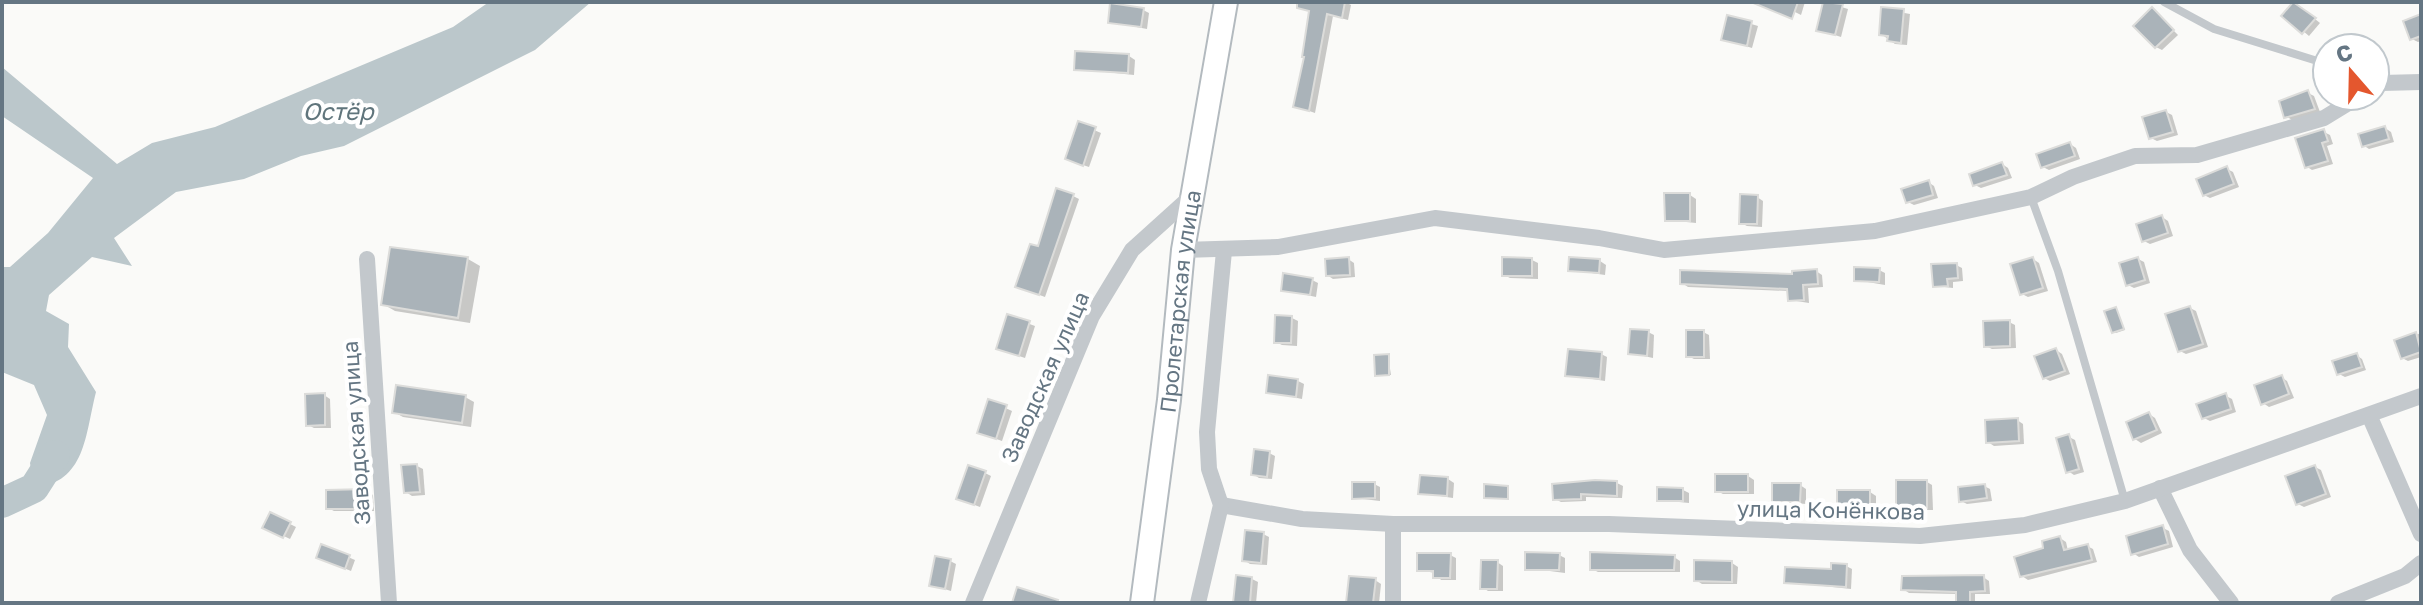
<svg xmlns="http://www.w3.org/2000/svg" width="2423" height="605" font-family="'Golos Text',sans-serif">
	<rect width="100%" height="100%" fill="#fafaf8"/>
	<!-- water -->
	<path fill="#bbc7cb" d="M489 2H591L535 50 344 146 301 156 244 179 176 192 114 238 132 266 92 257 49 295 46 311 69 324 68 347 96 392C85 435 86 482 34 488L30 463 47 415 34 385 2 372V267H10L48 233 93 178 2 116V67L117 164 152 143 215 127 453 27Z"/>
	<!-- shadow -->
	<g fill="#0003">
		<path d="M1305 2H1345L1351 5 1348 20 1333 16 1315 113 1295 106 1306 57 1309 11 1303 8Z"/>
		<path d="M1775 2H1805L1801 15Z"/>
		<path d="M1825 2 1848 9 1841 37 1819 30Z"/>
		<path d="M2295 3 2320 23 2309 36 2284 15Z"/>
		<path d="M1883 9 1910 14 1907 45 1895 44 1881 34Z"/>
		<path d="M1143 10 1149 13 1147 29 1110 22Z"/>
		<path d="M2153 10 2178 35 2162 50 2156 47Z"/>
		<path d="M1728 17 1758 26 1752 48 1723 39Z"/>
		<path d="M2421 17V41L2418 42 2412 39Z"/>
		<path d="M1129 56 1135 60 1134 75 1076 69Z"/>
		<path d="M2308 93 2314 96 2320 112 2292 120 2286 116Z"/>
		<path d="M2166 112 2172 115 2178 135 2157 141 2151 138Z"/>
		<path d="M1080 124 1101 133 1089 167 1074 162Z"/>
		<path d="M2385 128 2391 132 2394 142 2369 149 2363 145Z"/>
		<path d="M2324 132 2330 135 2333 144 2327 146 2333 164 2312 170 2306 166Z"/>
		<path d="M2070 144 2076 148 2080 159 2049 170 2043 167Z"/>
		<path d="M2002 164 2008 168 2012 178 1981 188 1975 185Z"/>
		<path d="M2227 169 2233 172 2239 187 2210 198 2204 195Z"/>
		<path d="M1928 182 1934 186 1938 198 1914 205 1908 202Z"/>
		<path d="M1690 195 1696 199V223L1667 220Z"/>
		<path d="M1073 196 1079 199 1045 297 1023 289 1039 249Z"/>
		<path d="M1757 197 1763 201 1762 227 1747 226 1741 223Z"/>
		<path d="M2162 217 2168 221 2173 236 2150 244 2144 241Z"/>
		<path d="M392 250 468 259 480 266 470 323 395 311 383 304Z"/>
		<path d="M1348 259 1354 263 1355 277 1333 279 1327 275Z"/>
		<path d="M2033 259 2039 263 2048 291 2028 297 2022 294Z"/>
		<path d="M2138 259 2144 262 2150 283 2134 288 2128 285Z"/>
		<path d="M1532 260 1538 263V279L1510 278 1504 275Z"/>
		<path d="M1600 261 1606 265 1605 275 1571 270Z"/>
		<path d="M1956 265 1962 268 1963 281 1953 282V288L1935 286Z"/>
		<path d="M1879 270 1885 273V285L1856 280Z"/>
		<path d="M1816 271 1822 275 1823 287 1808 288 1809 303 1790 300 1789 291 1688 287 1682 283 1794 276Z"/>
		<path d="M1312 280 1318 283 1316 297 1283 290Z"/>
		<path d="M2190 308 2196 311 2208 347 2186 354 2180 351Z"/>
		<path d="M2116 309 2125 330 2116 333 2113 332Z"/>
		<path d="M1008 316 1035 326 1025 358 1004 351Z"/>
		<path d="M1292 318 1298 321 1297 346 1282 345 1276 342Z"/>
		<path d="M2009 322 2015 325 2016 348 1992 349 1986 346Z"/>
		<path d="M1648 332 1654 335 1653 358 1630 353Z"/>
		<path d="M1703 332 1709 335 1710 359H1694L1688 356Z"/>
		<path d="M2421 333V357L2408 361 2402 358 2397 342Z"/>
		<path d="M2056 350 2062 354 2070 374 2050 381 2044 378Z"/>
		<path d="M1601 354 1607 357 1605 381 1567 375Z"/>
		<path d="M2356 355 2362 359 2366 370 2345 377 2339 374Z"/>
		<path d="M1388 356 1391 375 1379 376Z"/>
		<path d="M2281 377 2287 381 2294 398 2269 407 2263 403Z"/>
		<path d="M1298 381 1304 384 1302 399 1268 392Z"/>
		<path d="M324 395 330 399 331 428H314L308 425Z"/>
		<path d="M2226 396 2232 399 2236 412 2210 421 2204 418Z"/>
		<path d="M465 397 474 402 471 427 403 417 394 412Z"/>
		<path d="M990 401 1012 411 1002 441 985 435Z"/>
		<path d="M2149 414 2155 418 2162 433 2141 443 2135 439Z"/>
		<path d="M2017 420 2023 424 2024 444 1994 446 1988 442Z"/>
		<path d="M2069 437 2075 440 2084 472 2074 475 2068 471Z"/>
		<path d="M1269 453 1275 456 1272 479 1259 478 1253 474Z"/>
		<path d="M417 466 423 469 425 495 412 496 406 492Z"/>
		<path d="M2315 467 2321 470 2331 497 2304 507 2298 504Z"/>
		<path d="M985 473 991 476 980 507 964 501Z"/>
		<path d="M1748 476 1754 480V494H1723L1717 491Z"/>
		<path d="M1448 479 1454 483 1453 498 1420 493Z"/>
		<path d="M1927 482 1932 485 1933 510H1904L1898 507Z"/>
		<path d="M1617 483 1623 486 1622 498 1586 497V501L1561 502 1555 499Z"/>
		<path d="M1374 484 1380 487V501L1354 498Z"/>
		<path d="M1800 485 1806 489V504L1774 501Z"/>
		<path d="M1984 486 1990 489 1992 501 1967 504 1961 501Z"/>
		<path d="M1683 490 1689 493V503L1659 500Z"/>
		<path d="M367 491 373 495 374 511H334L328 508Z"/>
		<path d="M1870 492 1876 496V507L1845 508 1839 504Z"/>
		<path d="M290 524 296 527 290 539 265 527Z"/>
		<path d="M2163 528 2169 531 2173 547 2139 557 2133 553Z"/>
		<path d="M1263 534 1269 537 1267 565 1250 564 1244 560Z"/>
		<path d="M2060 538 2066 542 2068 551 2087 546 2093 549 2097 562 2028 580 2022 576Z"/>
		<path d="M322 546 355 560 351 571 324 560Z"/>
		<path d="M1450 555 1456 558V580H1441L1435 573 1419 570Z"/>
		<path d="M1559 555 1565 558V573L1527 568Z"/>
		<path d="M1674 557 1680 561V572H1598L1592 569Z"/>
		<path d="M950 561 956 564 951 591 931 585Z"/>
		<path d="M1497 562 1503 566V591H1488L1482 587Z"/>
		<path d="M1732 563 1738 567 1737 584H1702L1696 580Z"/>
		<path d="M1846 566 1852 569 1851 589 1786 582Z"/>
		<path d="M1983 577 1989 581 1990 594H1975V603H1958V594L1909 593 1903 589Z"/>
		<path d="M1252 579 1258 582 1256 603H1235Z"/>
		<path d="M1375 580 1381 584 1379 603H1348Z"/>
	</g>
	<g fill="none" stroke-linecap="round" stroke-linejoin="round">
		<!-- river -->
		<path stroke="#bbc7cb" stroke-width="30" d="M2 503 34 488 55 455"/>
	</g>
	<!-- building -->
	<g fill="#aab3b9" stroke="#dcdcda" stroke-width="2">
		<path d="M1297 2H1345L1342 18 1327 14 1309 111 1293 107 1304 57H1302L1309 11 1297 8Z"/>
		<path d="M1751 2H1798L1792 19Z"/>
		<path d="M1823 2 1843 4 1835 35 1816 31Z"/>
		<path d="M2293 2 2316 18 2302 34 2281 16Z"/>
		<path d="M1110 3 1144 8 1141 27 1108 23Z"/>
		<path d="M1881 7 1904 9 1901 43 1887 41 1888 36 1879 35Z"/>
		<path d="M2152 7 2174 30 2155 48 2133 26Z"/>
		<path d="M2421 14V36L2410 40 2403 21Z"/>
		<path d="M1727 15 1752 21 1747 46 1721 40Z"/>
		<path d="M1075 51 1129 54 1128 73 1074 70Z"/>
		<path d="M2308 90 2315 109 2284 118 2279 101Z"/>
		<path d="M2166 110 2173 132 2149 139 2142 117Z"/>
		<path d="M1078 121 1096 127 1083 166 1065 159Z"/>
		<path d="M2385 126 2389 139 2362 147 2358 134Z"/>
		<path d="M2324 129 2328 141 2322 143 2328 161 2305 168 2295 138Z"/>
		<path d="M2070 142 2075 156 2041 168 2036 154Z"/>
		<path d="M2002 162 2007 175 1973 186 1969 174Z"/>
		<path d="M2227 166 2234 184 2203 196 2196 179Z"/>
		<path d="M1929 180 1933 195 1906 203 1901 189Z"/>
		<path d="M1056 188 1074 194 1039 295 1015 287 1030 244 1038 246Z"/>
		<path d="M1664 193H1690V221H1665Z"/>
		<path d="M1740 194 1758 195 1757 224H1739Z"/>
		<path d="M2162 215 2168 233 2142 242 2136 224Z"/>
		<path d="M390 247 468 257 458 318 381 305Z"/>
		<path d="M1349 257 1350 275 1326 276 1325 259Z"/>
		<path d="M1502 257 1532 258V276H1502Z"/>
		<path d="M1569 257 1600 259 1599 273 1568 271Z"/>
		<path d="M2033 257 2043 288 2020 295 2010 264Z"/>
		<path d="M2138 257 2145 280 2126 286 2119 263Z"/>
		<path d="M1957 263 1958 278 1947 279 1948 286 1933 287 1931 264Z"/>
		<path d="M1854 267 1880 268 1879 282 1854 281Z"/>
		<path d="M1817 269 1818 284 1803 285 1804 300 1788 301 1787 289 1680 284V270L1792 274V271Z"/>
		<path d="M1283 273 1313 278 1310 295 1281 291Z"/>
		<path d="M2190 306 2203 344 2178 352 2165 314Z"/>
		<path d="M2116 307 2124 329 2112 333 2104 311Z"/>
		<path d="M1007 314 1030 321 1019 356 996 349Z"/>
		<path d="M1275 315 1292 316 1291 343H1274Z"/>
		<path d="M2010 320V346L1984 347 1983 321Z"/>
		<path d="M1630 329 1649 330 1647 356 1628 354Z"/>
		<rect x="1686" y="330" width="18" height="27"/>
		<path d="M2416 332 2421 352 2401 359 2394 340Z"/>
		<path d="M2056 348 2065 371 2043 379 2034 356Z"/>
		<path d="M1568 349 1602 352 1600 379 1565 376Z"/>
		<path d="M2357 353 2362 367 2337 375 2332 361Z"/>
		<path d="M1389 354V375L1375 376 1374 355Z"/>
		<path d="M1268 375 1298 379 1296 397 1266 393Z"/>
		<path d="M2282 375 2289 394 2261 405 2254 385Z"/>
		<path d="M396 385 466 395 462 423 392 413Z"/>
		<path d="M325 393V425L306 426 305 394Z"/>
		<path d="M2226 393 2231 409 2202 419 2196 404Z"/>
		<path d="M988 399 1007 405 996 439 977 433Z"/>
		<path d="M2149 412 2157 430 2133 440 2126 422Z"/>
		<path d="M2018 418 2019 441 1986 443 1985 420Z"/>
		<path d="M2069 434 2079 469 2066 473 2056 438Z"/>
		<path d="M1254 449 1270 451 1267 477 1251 475Z"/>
		<path d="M417 464 420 492 404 493 401 465Z"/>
		<path d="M968 465 986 471 974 505 956 499Z"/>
		<path d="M2315 465 2326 494 2296 505 2285 476Z"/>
		<rect x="1715" y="474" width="33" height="18"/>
		<path d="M1420 475 1448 477 1447 496 1418 494Z"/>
		<path d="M1595 480 1617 481V496L1581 494V499L1553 500 1552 484Z"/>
		<rect x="1896" y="480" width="31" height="28"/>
		<path d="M1352 482H1375V498L1352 499Z"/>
		<path d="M1772 483H1801L1800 502H1772Z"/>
		<path d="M1484 484 1508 486V499L1484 498Z"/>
		<path d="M1985 484 1987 498 1959 502 1958 487Z"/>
		<path d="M1657 487 1683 488V501H1657Z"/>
		<path d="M368 489V509H326V490Z"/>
		<rect x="1837" y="490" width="33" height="15"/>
		<path d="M270 512 291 522 283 538 262 528Z"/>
		<path d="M2163 525 2168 544 2131 555 2126 536Z"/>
		<path d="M1245 530 1264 532 1261 563 1242 561Z"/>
		<path d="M2060 536 2064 550 2088 544 2092 560 2020 577 2014 557 2043 548 2042 541Z"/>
		<path d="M321 544 350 555 345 569 316 558Z"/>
		<path d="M1525 552 1560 553 1559 570H1525Z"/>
		<path d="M1590 552 1675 555 1674 570H1590Z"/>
		<path d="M1417 553H1451L1450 578H1433V571H1417Z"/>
		<path d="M935 556 951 559 945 589 929 586Z"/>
		<path d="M1481 560H1498L1497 589H1480Z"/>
		<path d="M1694 560 1732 561V582L1694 581Z"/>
		<path d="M1831 563 1847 564 1846 587 1784 583 1785 567 1831 569Z"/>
		<path d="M1236 575 1252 577 1250 603H1233Z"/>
		<path d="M1984 575 1985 591 1970 592V603H1956V592L1901 590 1902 576Z"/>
		<path d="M1349 576 1376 578 1373 603H1346Z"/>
		<path d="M1017 587 1058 600 1057 603H1012Z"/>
	</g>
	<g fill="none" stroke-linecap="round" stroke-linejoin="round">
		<defs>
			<g id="secondary">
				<path id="s1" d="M1142 603 1169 400 1183 250 1226 2"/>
			</g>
		</defs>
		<!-- secondary casing -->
		<use href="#secondary" stroke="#b3babf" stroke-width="26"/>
		<!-- lane -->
		<g stroke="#c3c8cc" stroke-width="8">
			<path d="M2164 2 2214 29 2327 64"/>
			<path d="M2031 197 2058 271 2125 501"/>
		</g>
		<!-- street -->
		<g stroke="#c3c8cc" stroke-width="16">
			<path d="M2375 87 2382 83 2421 82"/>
			<path d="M1183 250 1278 247 1435 218 1599 238 1664 250 1875 231 2031 197 2073 177 2135 156 2197 155 2324 118 2360 96"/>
			<path d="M367 259 389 603"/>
			<path d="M2369 415 2421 534"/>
			<path d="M2160 488 2190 550 2231 603"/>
			<path d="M1221 505 1302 519 1393 524H1609L1920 536 2025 525 2125 501 2421 396"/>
			<path d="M1393 524V603"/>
			<path d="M973 603 1092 316 1132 250 1194 194"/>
			<path d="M1198 603 1221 505 1209 469 1207 432 1224 251"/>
			<path d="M2338 603 2405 576 2421 563"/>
		</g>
		<!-- secondary -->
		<use href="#secondary" stroke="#fff" stroke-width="22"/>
	</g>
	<g text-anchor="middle" stroke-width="8" stroke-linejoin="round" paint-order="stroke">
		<!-- street labels -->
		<g font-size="22" fill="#657683" stroke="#fff">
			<text dy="8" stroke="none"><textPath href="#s1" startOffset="304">Пролетарская улица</textPath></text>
			<text transform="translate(1045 377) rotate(-66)" y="8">Заводская улица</text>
			<text transform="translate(356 433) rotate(-94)" y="8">Заводская улица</text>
			<text transform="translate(1831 510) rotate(1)" y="8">улица Конёнкова</text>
		</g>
		<!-- water labels -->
		<g font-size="24" font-style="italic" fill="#60757c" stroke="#fff">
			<text x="338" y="120">Остёр</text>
		</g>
	</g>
	<!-- border -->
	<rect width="2423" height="605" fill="none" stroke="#657683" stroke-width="8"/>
	<!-- north arrow -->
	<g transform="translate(2351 72) rotate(340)"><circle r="38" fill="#ffffff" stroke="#c1c8cd" stroke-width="2"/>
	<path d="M0-6L14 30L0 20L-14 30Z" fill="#e4572e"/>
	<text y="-12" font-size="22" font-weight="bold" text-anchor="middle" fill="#657683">С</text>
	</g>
</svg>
